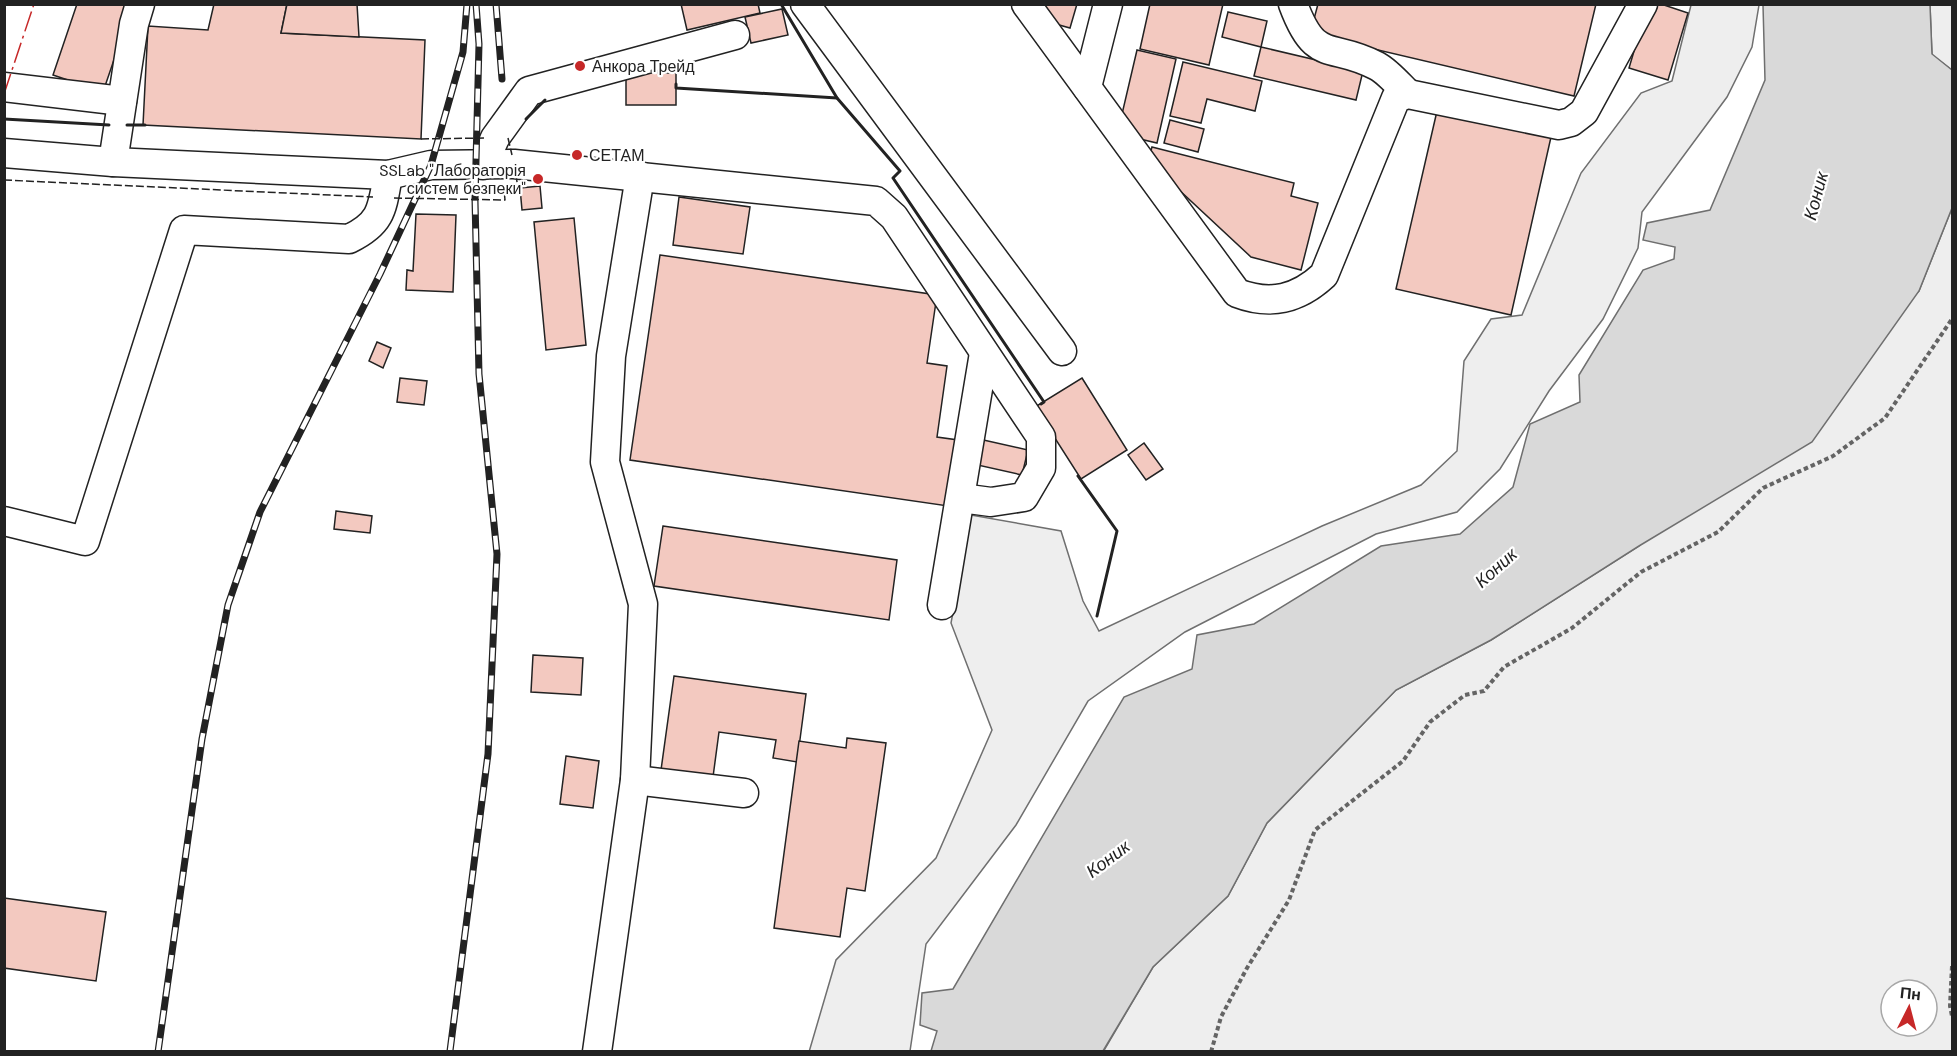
<svg xmlns="http://www.w3.org/2000/svg" width="1957" height="1056" font-family="'DM Sans',sans-serif">
	<rect width="100%" height="100%" fill="#fff"/>
	<!-- green -->
	<g fill="#eee" stroke="#6f6f6f" stroke-width="1.5" fill-rule="evenodd">
		<path d="M1691 5H1759L1752 47 1727 97 1642 212 1638 248 1603 319 1549 391 1500 469 1457 512 1376 534 1185 632 1088 701 1016 825 926 944 910 1051 809 1052 836 960 936 858 992 730 951 623 971 515 1061 531 1083 601 1099 631 1322 526 1421 485 1457 451 1464 361 1491 319 1522 315 1581 173 1641 93 1672 81Z"/>
		<path d="M1930 5H1952V70L1932 55Z"/>
		<path d="M1952 208V1051L1103 1052 1153 967 1228 896 1267 823 1396 690 1491 640 1639 546 1919 291ZM1891 990H1927V1026H1891Z"/>
	</g>
	<!-- water -->
	<path fill="#d9d9d9" stroke="#6f6f6f" stroke-width="1.5" d="M1763 5H1930L1932 54 1952 70V208L1919 291 1812 442 1639 546 1491 640 1396 690 1267 823 1228 896 1153 967 1103 1051H931L937 1031 920 1025 922 993 953 989 1124 697 1192 669 1197 635 1254 624 1381 546 1460 534 1513 487 1530 424 1580 402 1579 375 1643 270 1674 259 1675 247 1643 240 1647 223 1710 210 1765 80Z"/>
	<!-- building -->
	<g fill="#f3c9c0" stroke="#222" stroke-width="1.5">
		<path d="M77 4H133L103 92 53 75Z"/>
		<path d="M214 4H287L281 33 425 40 421 139 143 125 148 26 208 30Z"/>
		<path d="M287 4H357L359 37 281 33Z"/>
		<path d="M681 4H758L760 13 687 30Z"/>
		<path d="M1022 4H1077L1070 28 1020 14Z"/>
		<path d="M1150 4H1223L1209 65 1140 49Z"/>
		<path d="M1318 4H1596L1574 96 1310 34Z"/>
		<path d="M1648 4H1661L1688 13 1668 80 1629 68Z"/>
		<path d="M782 9 788 35 751 43 745 17Z"/>
		<path d="M1228 12 1267 21 1261 47 1222 37Z"/>
		<path d="M1261 47 1363 71 1356 100 1254 76Z"/>
		<path d="M1137 50 1176 59 1157 143 1140 139 1122 114Z"/>
		<path d="M1183 62 1262 81 1255 111 1207 99 1201 123 1170 116Z"/>
		<path d="M626 72 676 73V105H626Z"/>
		<path d="M1437 111 1551 137 1511 315 1396 289Z"/>
		<path d="M1170 120 1204 129 1198 152 1164 143Z"/>
		<path d="M1152 147 1294 183 1291 196 1318 203 1301 270 1251 257 1148 161Z"/>
		<path d="M540 186 542 208 522 210 520 188Z"/>
		<path d="M679 197 750 207 743 254 673 245Z"/>
		<path d="M416 214 456 215 453 292 406 290 407 270 413 271Z"/>
		<path d="M574 218 586 345 546 350 534 222Z"/>
		<path d="M660 255 937 295 927 363 947 366 937 437 958 440 948 506 630 460Z"/>
		<path d="M377 342 391 348 383 368 369 361Z"/>
		<path d="M400 378 427 381 424 405 397 402Z"/>
		<path d="M1082 378 1127 450 1081 479 1035 407Z"/>
		<path d="M979 439 1028 450 1022 475 973 464Z"/>
		<path d="M1144 443 1163 469 1146 480 1128 455Z"/>
		<path d="M336 511 372 516 370 533 334 529Z"/>
		<path d="M663 526 897 560 889 620 654 586Z"/>
		<path d="M533 655 583 658 581 695 531 692Z"/>
		<path d="M674 676 806 694 797 762 773 758 776 740 719 732 713 777 661 770Z"/>
		<path d="M847 738 886 743 865 891 847 888 840 937 774 928 799 741 846 748Z"/>
		<path d="M566 756 599 761 593 808 560 804Z"/>
		<path d="M4 898 106 912 96 981 4 968Z"/>
	</g>
	<g fill="none" stroke-linecap="round" stroke-linejoin="round">
		<defs>
			<g id="minor">
				<path d="M805 4 1062 351"/>
				<path d="M1026 4 1237 293C1271 306 1298 299 1324 275L1396 98 1408 94 1559 125 1571 122 1584 112 1643 4"/>
				<path d="M1293 4C1316 66 1330 41 1377 66 1388 72 1399 85 1408 94"/>
				<path d="M4 87 122 101"/>
				<path d="M1087 87 1108 4"/>
				<path d="M4 153 113 162 388 175 431 165 514 164 876 201 894 217 1041 437V468L1024 497 991 502 961 498"/>
				<path d="M113 162 134 24 140 4"/>
				<path d="M483 165 495 138 529 91 735 35"/>
				<path d="M4 521 85 541 184 230 349 239C382 223 382 209 388 175"/>
				<path d="M942 605 984 353"/>
				<path d="M635 780 744 793"/>
				<path d="M597 1052 635 780 643 604 605 462 611 356 640 176"/>
			</g>
		</defs>
		<!-- minor casing -->
		<use href="#minor" stroke="#222" stroke-width="31"/>
		<!-- path -->
		<g stroke="#646464" stroke-width="4" stroke-dasharray="4.5 3" stroke-linecap="butt">
			<path d="M1952 966 1950 1006 1952 1016"/>
			<path d="M1211 1052 1221 1017 1247 968 1289 900 1315 830 1403 761 1430 722 1465 695 1484 691 1504 667 1572 628 1641 572 1718 532 1763 488 1833 456 1885 418 1952 319"/>
		</g>
		<!-- minor -->
		<use href="#minor" stroke="#fff" stroke-width="28"/>
		<defs>
			<g id="rail">
				<path d="M496 4 502 79"/>
				<path d="M450 1051 488 754 497 554 479 374 475 200 479 44 476 4"/>
				<path d="M158 1052 202 739 228 605 260 512 380 274 431 165 463 52 467 4"/>
			</g>
		</defs>
		<!-- rail casing -->
		<use href="#rail" stroke="#222" stroke-width="7"/>
		<!-- rail -->
		<use href="#rail" stroke="#fff" stroke-width="4.5" stroke-dasharray="14" stroke-linecap="butt"/>
		<!-- fence -->
		<g stroke="#222" stroke-width="1.5" stroke-dasharray="8 3" stroke-linecap="butt">
			<path d="M508 138 512 155"/>
			<path d="M421 139 484 138"/>
			<path d="M4 180 373 197"/>
			<path d="M394 198 505 200 504 189H518L516 175"/>
		</g>
		<!-- wall -->
		<g stroke="#222" stroke-width="3">
			<path d="M781 4 837 98 900 171 893 178 1044 402 1041 404"/>
			<path d="M652 71 670 72"/>
			<path d="M676 84V88L837 98"/>
			<path d="M4 119 109 125"/>
			<path d="M526 119 545 100"/>
			<path d="M127 125H145"/>
			<path d="M1078 476 1117 531 1097 616"/>
		</g>
		<!-- power -->
		<path stroke="#c62828" stroke-width="1.5" stroke-dasharray="21 4.5 3 4.5" stroke-linecap="butt" d="M4 94 34 4"/>
	</g>
	<!-- markers -->
	<g fill="#c62828" stroke="#fff" stroke-width="2">
		<circle cx="580" cy="66" r="6"/>
		<circle cx="577" cy="155" r="6"/>
		<circle cx="538" cy="179" r="6"/>
	</g>
	<g text-anchor="middle" stroke-width="4.5" stroke-linejoin="round" paint-order="stroke">
		<!-- poi labels -->
		<g font-size="16" fill="#222" stroke="#fff" text-anchor="start">
			<text x="592" y="72">Анкора Трейд</text>
			<text x="589" y="161">СЕТАМ</text>
			<text x="526" y="176" text-anchor="end">SSLab "Лабораторія<tspan x="526" dy="18">систем безпеки"</tspan></text>
		</g>
		<!-- water labels -->
		<g font-size="18" font-style="italic" fill="#222" stroke="#fff">
			<text transform="translate(1816 196) rotate(-75)" y="6">Коник</text>
			<text transform="translate(1496 568) rotate(-42)" y="6">Коник</text>
			<text transform="translate(1108 859) rotate(-37)" y="6">Коник</text>
		</g>
	</g>
	<!-- border -->
	<rect width="1957" height="1056" fill="none" stroke="#222222" stroke-width="12"/>
	<!-- north arrow -->
	<g transform="translate(1909 1008) rotate(6)"><circle r="28" fill="#ffffff" stroke="#a7a7a7" stroke-width="1.5"/>
	<path d="M0-4.5L10 22L0 15L-10 22Z" fill="#c62828"/>
	<text y="-9" font-size="16" font-weight="bold" text-anchor="middle" fill="#222222">Пн</text>
	</g>
</svg>
